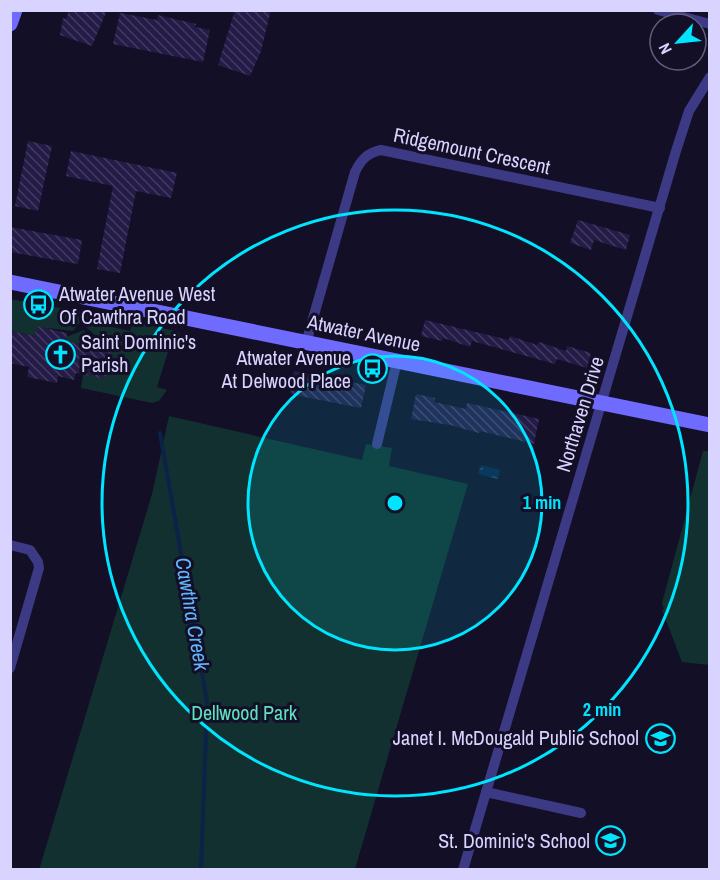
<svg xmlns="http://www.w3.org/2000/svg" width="720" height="880" font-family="'Archivo Narrow',sans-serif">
	<defs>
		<pattern id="water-ripples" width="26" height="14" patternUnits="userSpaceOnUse" patternTransform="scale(1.5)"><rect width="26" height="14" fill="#0c2248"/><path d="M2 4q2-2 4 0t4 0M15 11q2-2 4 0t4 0" fill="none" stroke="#2f4163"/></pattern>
		<pattern id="building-back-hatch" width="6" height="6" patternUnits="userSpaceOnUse" patternTransform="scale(1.5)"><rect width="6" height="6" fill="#241b47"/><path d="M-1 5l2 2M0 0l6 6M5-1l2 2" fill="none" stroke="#433b63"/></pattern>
	</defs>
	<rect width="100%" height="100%" fill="#130f26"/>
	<!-- green -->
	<g fill="#12302f">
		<path d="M10 299 82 312V320L73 331 37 327 35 336 11 331Z"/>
		<path d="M90 312 110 316 108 326 130 331 133 321 179 332 181 342 172 339 157 387 167 390 159 401 152 403 81 388 83 374 105 378 112 346 96 342 97 337 85 326 84 319Z"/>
		<path d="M84 330 88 335 86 345 66 341V337Z"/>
		<path d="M169 416 362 460 366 444 392 448 389 466 468 484 355 869 39 870 152 494Z"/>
		<path d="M703 451H710L709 665 682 662 662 610 664 609 662 603Z"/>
	</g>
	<!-- water -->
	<path fill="url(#water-ripples)" d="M481 465 500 470 498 479 478 474Z"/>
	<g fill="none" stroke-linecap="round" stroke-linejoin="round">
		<!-- stream -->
		<path stroke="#0c2248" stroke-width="4" d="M160 433 207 702 201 870"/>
	</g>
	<!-- building -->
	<g fill="url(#building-back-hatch)">
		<path d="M69 10H107L92 46 60 35 63 18 66 19Z"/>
		<path d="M235 10H271L261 51 250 76 218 65Z"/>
		<path d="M120 13 157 20 158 15 196 24 195 27 210 30 203 62 113 44Z"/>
		<path d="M28 141 52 146 38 211 15 206Z"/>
		<path d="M71 151 177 173 171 198 136 191 120 273 97 269 113 186 66 176Z"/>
		<path d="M578 220 630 235 626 250 594 240 591 250 570 243Z"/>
		<path d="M10 227 82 240 78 264 10 252Z"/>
		<path d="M425 320 509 340 510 336 537 345 539 342 566 351 567 346 591 353 587 368 557 359 555 364 472 341 470 347 443 338 442 341 421 336Z"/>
		<path d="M36 326 67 333 66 341 86 345 87 341 112 345 105 379 76 373 74 380 58 376 57 383 27 377 29 367 10 363V331L35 336Z"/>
		<path d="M294 371 366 385 361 408 290 394Z"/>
		<path d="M416 394 435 398 434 402 466 409 467 403 539 419 534 444 480 431 479 433 450 425 411 419Z"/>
	</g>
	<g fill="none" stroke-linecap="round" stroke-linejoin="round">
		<!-- street -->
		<g stroke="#3d3a85" stroke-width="10">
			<path d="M658 10 710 24"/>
			<path d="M306 343 355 172C361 160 367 153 381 150L660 208"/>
			<path d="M377 444 397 361"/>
			<path d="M10 545 30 550 38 562 39 568 10 668"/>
			<path d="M486 792 581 813"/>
			<path d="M463 870 676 151 689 111 710 77"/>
		</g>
		<!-- secondary -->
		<g stroke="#6f6bff" stroke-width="15">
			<path d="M10 24 15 10"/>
			<path d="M10 282 710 425"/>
		</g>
	</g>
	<!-- distance rings -->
	<circle cx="395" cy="503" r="147" fill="#00e5ff" fill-opacity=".12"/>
	<g fill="none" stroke="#00e5ff" stroke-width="3">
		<circle cx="395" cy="503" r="147"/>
		<circle cx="395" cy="503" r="293"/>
	</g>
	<!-- icons -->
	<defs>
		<symbol id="bus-ring" viewBox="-11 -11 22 22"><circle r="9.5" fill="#130f26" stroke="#00e5ff" stroke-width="1.5"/><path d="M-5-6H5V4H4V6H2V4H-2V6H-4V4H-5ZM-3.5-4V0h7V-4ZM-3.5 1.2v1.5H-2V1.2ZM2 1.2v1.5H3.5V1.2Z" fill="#00e5ff"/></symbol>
		<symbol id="church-ring" viewBox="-11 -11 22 22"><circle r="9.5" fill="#130f26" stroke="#00e5ff" stroke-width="1.5"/><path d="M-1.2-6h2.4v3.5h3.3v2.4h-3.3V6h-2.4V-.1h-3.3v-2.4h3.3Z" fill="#00e5ff"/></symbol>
		<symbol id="school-ring" viewBox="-11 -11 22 22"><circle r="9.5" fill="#130f26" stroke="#00e5ff" stroke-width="1.5"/><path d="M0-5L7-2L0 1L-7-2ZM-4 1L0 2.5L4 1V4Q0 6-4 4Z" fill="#00e5ff"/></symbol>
	</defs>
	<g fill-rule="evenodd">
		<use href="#bus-ring" x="22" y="288" width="33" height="33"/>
		<use href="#church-ring" x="44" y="338" width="33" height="33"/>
		<use href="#bus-ring" x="356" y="352" width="33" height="33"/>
		<use href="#school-ring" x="644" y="722" width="33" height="33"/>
		<use href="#school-ring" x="594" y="824" width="33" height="33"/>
	</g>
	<g text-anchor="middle" stroke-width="6" stroke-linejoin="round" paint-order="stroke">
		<!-- street labels -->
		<g font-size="20" fill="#d9d4ff" stroke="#130f26">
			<text transform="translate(472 151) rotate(12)" y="7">Ridgemount Crescent</text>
			<text transform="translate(364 333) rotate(12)" y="7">Atwater Avenue</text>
			<text transform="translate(580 414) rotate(-73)" y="7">Northaven Drive</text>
		</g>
		<!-- poi labels -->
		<g font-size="20" fill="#d9d4ff" stroke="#130f26" text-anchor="end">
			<text x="59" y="301" text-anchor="start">Atwater Avenue West<tspan x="59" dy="23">Of Cawthra Road</tspan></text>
			<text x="81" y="349" text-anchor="start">Saint Dominic's<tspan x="81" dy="23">Parish</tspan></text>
			<text x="351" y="365">Atwater Avenue<tspan x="351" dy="23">At Delwood Place</tspan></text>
			<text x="639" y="745">Janet I. McDougald Public School</text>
			<text x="590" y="848">St. Dominic's School</text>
		</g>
		<!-- park labels -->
		<g font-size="20" fill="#5fe0c0" stroke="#130f26">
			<text x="244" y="720">Dellwood Park</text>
		</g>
		<!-- water labels -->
		<g font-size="21" font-style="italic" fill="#62b6ff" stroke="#130f26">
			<text transform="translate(192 614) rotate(80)" y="7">Cawthra Creek</text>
		</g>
	</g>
	<circle cx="395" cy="503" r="9" fill="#00e5ff" stroke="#130f26" stroke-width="3"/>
	<g font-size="18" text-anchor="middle" font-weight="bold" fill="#00e5ff" stroke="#130f26" stroke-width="6" stroke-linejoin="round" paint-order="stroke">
		<text x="542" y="509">1 min</text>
		<text x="602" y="716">2 min</text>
	</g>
	<!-- border -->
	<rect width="720" height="880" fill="none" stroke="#d9d4ff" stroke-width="24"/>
	<!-- north arrow -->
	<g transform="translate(678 42) rotate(243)"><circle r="28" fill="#130f26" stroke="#625e7d" stroke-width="1.5"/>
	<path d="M0-4.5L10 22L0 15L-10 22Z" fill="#00e5ff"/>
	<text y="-9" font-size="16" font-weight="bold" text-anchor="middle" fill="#d9d4ff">N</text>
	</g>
</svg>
